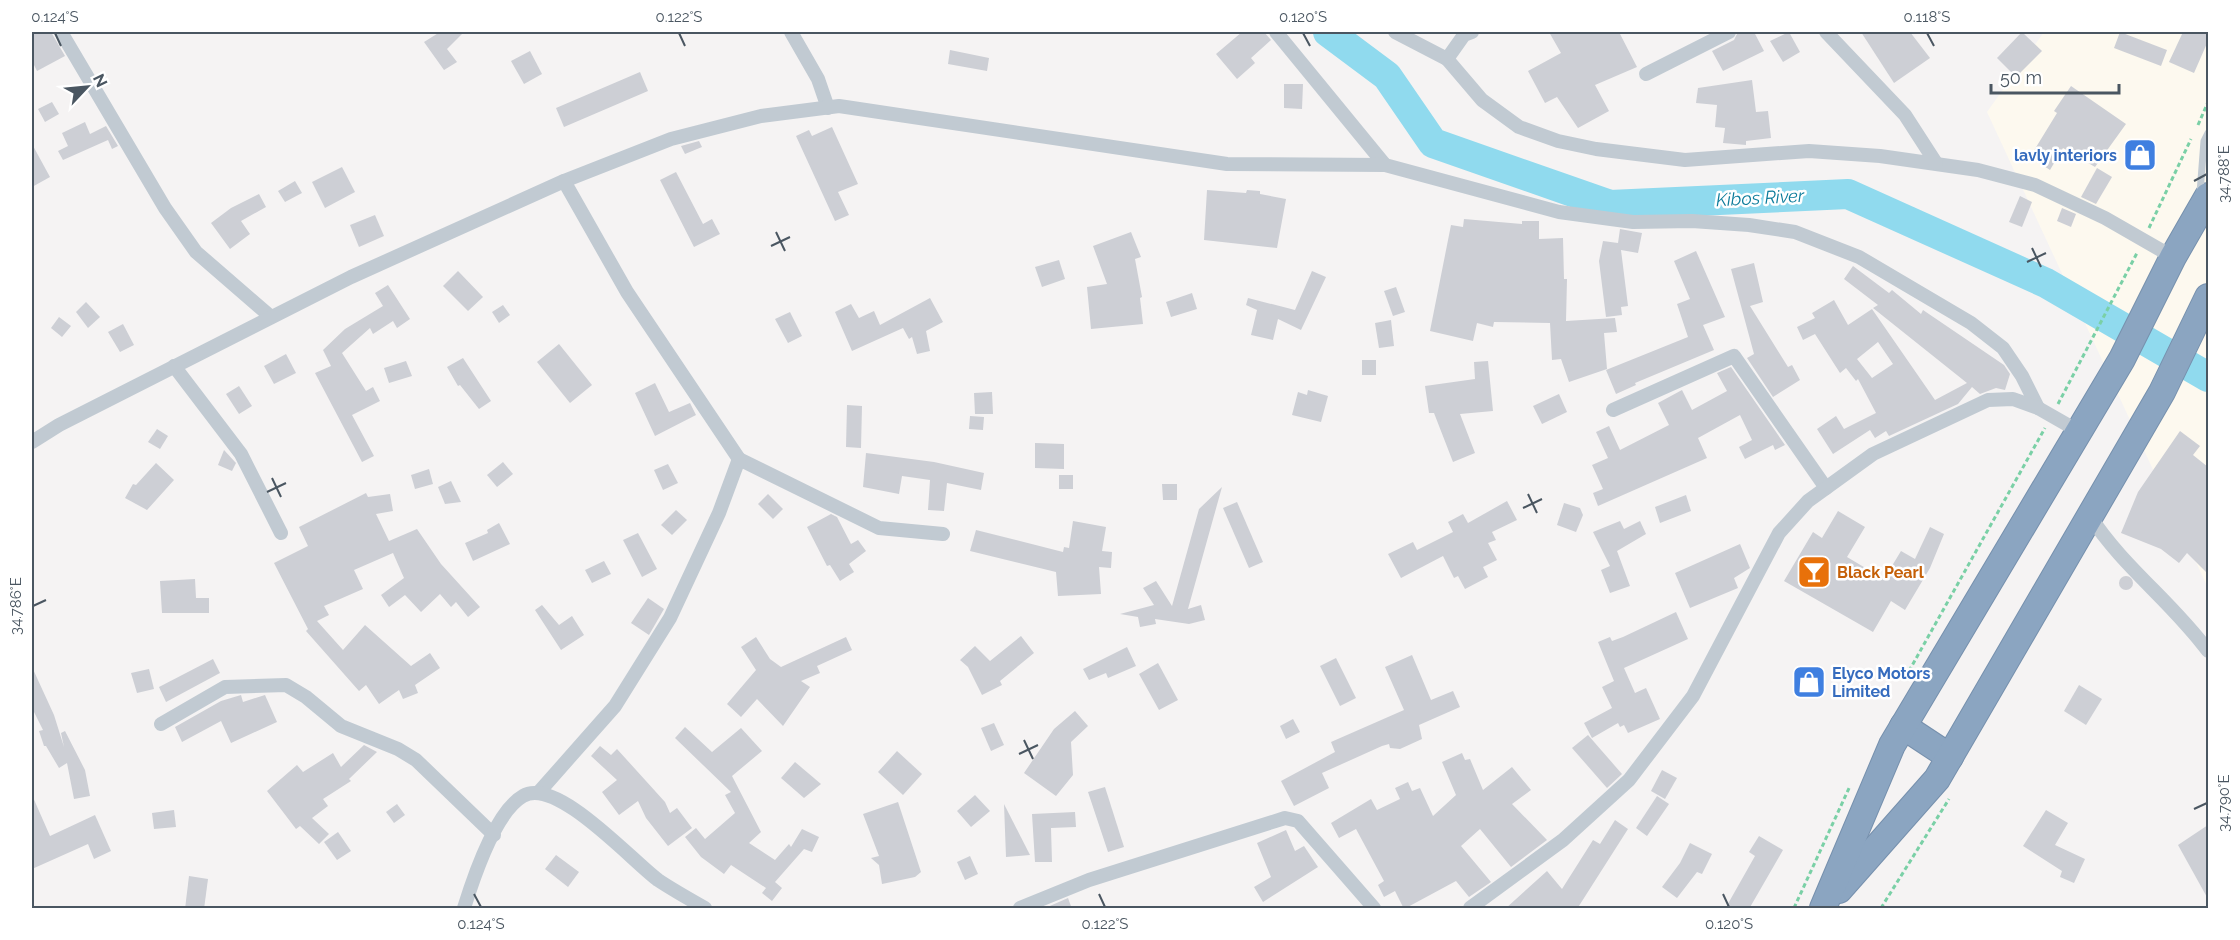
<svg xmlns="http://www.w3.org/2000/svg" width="2240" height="940" font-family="Raleway,sans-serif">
	<rect width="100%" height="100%" fill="#f5f3f3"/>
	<!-- commercial -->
	<path fill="#fdf9ef" d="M2044 32H2208V588L1987 112Z"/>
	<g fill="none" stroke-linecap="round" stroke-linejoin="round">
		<!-- river -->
		<path stroke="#90daee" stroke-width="30" d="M1328 32 1387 76 1433 143 1610 205 1848 194 2046 283 2208 377"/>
	</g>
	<!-- building -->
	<g fill="#cdcfd5" fill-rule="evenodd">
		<path d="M32 32H51L65 56 37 71 32 61Z"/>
		<path d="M440 32H464L447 49 457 62 444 70 424 42Z"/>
		<path d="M1242 32H1264L1271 40 1251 58 1255 63 1237 79 1216 54Z"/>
		<path d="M1549 32H1619L1637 67 1595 85 1609 111 1578 128 1557 97 1545 103 1528 71 1561 53Z"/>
		<path d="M1738 32H1754L1764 51 1723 71 1712 51 1734 40Z"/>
		<path d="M1789 32 1800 52 1783 62 1770 41Z"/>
		<path d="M1861 32H1910L1930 58 1894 83Z"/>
		<path d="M2022 32 2042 51 2016 77 1997 58Z"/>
		<path d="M2120 32 2167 50 2161 66 2114 48Z"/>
		<path d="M2183 32H2208V41L2194 73 2169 62Z"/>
		<path d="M950 50 989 58 987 71 948 64Z"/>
		<path d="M530 51 542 74 524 84 511 61Z"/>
		<path d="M640 72 648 91 564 127 556 108Z"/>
		<path d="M1752 80 1756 112 1768 111 1771 138 1746 141V145L1723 143 1725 128 1715 127 1717 105 1696 103 1698 88Z"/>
		<path d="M1284 84H1303L1302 109 1284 108Z"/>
		<path d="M2071 86 2126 124 2095 167 2063 148 2050 170 2030 157 2057 113 2054 111Z"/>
		<path d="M52 102 59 114 45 122 38 109Z"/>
		<path d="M85 122 90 134 106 126 118 146 112 149 108 140 63 160 58 151 68 146 62 133Z"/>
		<path d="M832 127 858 184 838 192 849 215 835 221 796 136 809 130 812 136Z"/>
		<path d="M699 141 702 147 685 154 681 146Z"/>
		<path d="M32 144 50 177 32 187Z"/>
		<path d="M342 167 355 192 325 208 312 182Z"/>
		<path d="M2097 168 2112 177 2096 204 2081 197Z"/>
		<path d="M676 172 703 224 712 219 720 234 694 247 660 180Z"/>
		<path d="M295 181 302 193 285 202 278 191Z"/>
		<path d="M1207 190 1246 193 1247 190 1260 191V194L1286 199 1277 248 1204 240Z"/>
		<path d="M259 194 266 207 241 221 250 234 230 249 211 223 231 208Z"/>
		<path d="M2020 196 2032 202 2022 227 2009 222Z"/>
		<path d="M2062 208 2076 214 2071 227 2057 221Z"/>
		<path d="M375 215 384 236 359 247 350 225Z"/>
		<path d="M1464 219 1522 224V221H1539V239L1563 238 1564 279H1567L1566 321 1615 318 1617 332 1604 333 1607 369 1569 382 1561 359 1552 360 1550 323 1494 322 1493 327 1477 323 1473 341 1430 331 1451 225 1463 227Z"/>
		<path d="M1620 229 1642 233 1638 253 1621 250 1628 306 1621 307 1622 315 1606 317 1599 261 1603 241 1618 243Z"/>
		<path d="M1131 232 1141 257 1135 259 1142 297 1140 298 1143 324 1091 329 1087 287 1107 284 1093 246Z"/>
		<path d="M1696 251 1725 317 1703 325 1714 350 1635 383 1636 385 1616 394 1606 370 1688 337 1677 304 1690 299 1674 261Z"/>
		<path d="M1059 260 1065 279 1042 287 1035 267Z"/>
		<path d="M1754 263 1763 302 1750 306 1788 367 1792 365 1800 380 1773 397 1747 358 1754 354 1731 269Z"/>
		<path d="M1853 266 1889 293 1892 290 1921 314 1923 310 2004 365 2010 374 2005 390 1996 388 1980 394 1972 387 1958 404 1889 436 1886 431 1875 438 1870 430 1833 454 1817 429 1836 416 1844 429 1876 413 1858 379 1856 381 1846 368 1840 373 1815 334 1803 340 1797 327 1815 318 1812 313 1834 300 1848 325 1872 309 1935 400 1967 383 1873 308 1878 305 1844 279ZM1878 342 1893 364 1872 378 1857 359Z"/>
		<path d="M458 271 483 297 468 311 443 286Z"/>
		<path d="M1312 271 1326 277 1301 330 1278 319 1273 340 1251 335 1257 310 1246 305 1248 298 1295 310Z"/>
		<path d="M388 285 410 319 397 328 393 321 373 334 370 328 342 353 366 391 373 387 380 401 352 415 374 456 362 462 315 373 331 366 323 350 345 329 383 306 375 293Z"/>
		<path d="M1396 287 1405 312 1393 316 1384 291Z"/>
		<path d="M1192 293 1197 309 1171 317 1166 302Z"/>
		<path d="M930 298 943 322 926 331 930 351 917 354 912 337 909 339 903 328 852 351 835 312 851 304 859 318 874 311 880 325Z"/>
		<path d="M86 302 100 317 88 328 76 312Z"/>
		<path d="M503 305 510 315 499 323 492 312Z"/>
		<path d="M790 312 802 336 788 343 775 319Z"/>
		<path d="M59 317 71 326 62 337 51 328Z"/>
		<path d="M1391 320 1394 346 1379 348 1375 323Z"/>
		<path d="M123 324 134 345 120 352 108 332Z"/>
		<path d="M559 344 592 385 570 403 537 362Z"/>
		<path d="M286 354 296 373 274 384 264 366Z"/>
		<path d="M463 358 491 401 479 409 460 385 458 386 447 367Z"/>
		<rect x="1362" y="360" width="14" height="15"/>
		<path d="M406 361 412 376 389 383 384 368Z"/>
		<path d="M1488 361 1493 411 1460 414 1475 453 1453 462 1434 413H1429L1425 386 1475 379 1474 362Z"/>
		<path d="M1731 367 1785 445 1775 450 1773 445 1745 459 1739 447 1752 440 1740 415 1698 438 1707 458 1598 506 1593 493 1603 489 1592 465 1608 458 1596 432 1609 426 1620 450 1669 425 1658 403 1682 390 1692 410 1727 391 1717 373Z"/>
		<path d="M655 383 669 412 690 403 696 415 655 436 635 393Z"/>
		<path d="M239 386 252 406 239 414 226 394Z"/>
		<path d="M1308 390 1328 396 1321 422 1292 415 1298 392 1307 395Z"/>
		<path d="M992 392 993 414H975L974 393Z"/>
		<path d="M1559 394 1567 412 1542 424 1533 406Z"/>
		<path d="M847 405 862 406 861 448 846 447Z"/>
		<path d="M970 416 984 417 983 430 969 429Z"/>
		<path d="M157 429 168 436 160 449 148 442Z"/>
		<path d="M2180 431 2200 446 2193 455 2208 467V574L2187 553 2179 563 2161 549 2121 533 2138 492Z"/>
		<path d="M1035 443 1064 444V469L1035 468Z"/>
		<path d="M224 450 236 463 232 471 218 465Z"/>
		<path d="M866 453 934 462 984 473 981 490 947 483 944 511 928 510 930 480 902 476 899 494 863 487Z"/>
		<path d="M503 462 513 474 497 487 487 475Z"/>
		<path d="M156 463 174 480 147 510 125 498 133 484 136 485Z"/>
		<path d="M668 464 678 483 663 490 654 470Z"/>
		<path d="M429 469 433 484 415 489 411 475Z"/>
		<rect x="1059" y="475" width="14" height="14"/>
		<path d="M451 481 461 502 445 504 438 487Z"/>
		<path d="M1162 484H1177V500H1163Z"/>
		<path d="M1222 487 1188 609 1201 605 1205 620 1189 624 1155 619 1156 624 1140 627 1138 617 1120 614 1154 605 1143 588 1156 581 1172 606 1199 509Z"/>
		<path d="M366 493 368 497 390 494 393 511 376 514 389 541 417 529 441 564 480 607 468 617 456 602 451 607 440 594 421 612 405 595 389 607 381 595 404 578 393 553 354 570 363 589 324 606 329 615 317 621 343 650 365 625 411 666 430 653 440 668 415 685 418 693 403 699 399 690 379 704 366 685 359 691 306 631 308 629 274 563 308 546 299 527Z"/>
		<path d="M768 494 783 509 773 519 758 504Z"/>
		<path d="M1686 495 1691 511 1660 523 1655 507Z"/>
		<path d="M1507 501 1517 520 1492 532 1496 540 1488 543 1497 560 1483 567 1488 577 1465 589 1458 576 1454 578 1443 556 1401 578 1388 554 1413 542 1417 550 1453 532 1448 522 1463 514 1468 523Z"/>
		<path d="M1237 502 1263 562 1249 568 1223 508Z"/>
		<path d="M1564 503 1580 508 1583 515 1576 532 1557 525Z"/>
		<path d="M676 510 687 520 672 535 661 525Z"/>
		<path d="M1838 511 1865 527 1847 557 1884 579 1901 551 1915 559 1930 527 1944 534 1930 568 1905 610 1891 601 1873 632 1784 581 1813 532 1822 538Z"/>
		<path d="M831 514 837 517 851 544 858 540 866 551 849 564 854 572 840 581 830 565 827 566 807 527Z"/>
		<path d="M1073 521 1106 527 1102 551 1112 552 1111 568 1099 567 1101 594 1058 596 1056 572 970 551 976 530 1063 552 1064 547 1069 548Z"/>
		<path d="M1620 521 1624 529 1640 521 1646 534 1617 551 1630 586 1610 593 1601 570 1610 566 1593 532Z"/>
		<path d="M499 523 510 544 473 561 465 543 488 533 487 530Z"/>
		<path d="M638 533 657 569 642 577 623 540Z"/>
		<path d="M1740 544 1750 568 1734 578 1738 588 1690 608 1675 573Z"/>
		<path d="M604 561 611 574 592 583 585 570Z"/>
		<circle cx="2126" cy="583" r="7"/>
		<path d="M195 579 196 598H209V613H162L160 581Z"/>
		<path d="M648 598 664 609 649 635 631 623Z"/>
		<path d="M542 605 559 625 572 616 584 635 561 650 535 610Z"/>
		<path d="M1676 612 1688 639 1624 668 1635 693 1646 688 1660 719 1628 733 1624 725 1620 727 1618 723 1592 738 1584 723 1612 708 1602 687 1614 681 1598 642 1610 637 1612 641 1623 637Z"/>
		<path d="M1021 636 1034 653 1000 681 1002 685 982 695 968 667 960 660 975 646 990 661Z"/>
		<path d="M756 637 770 659 781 667 846 637 852 650 817 666 820 673 801 681 810 687 783 726 757 699 741 717 727 704 756 670 741 647Z"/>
		<path d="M1127 647 1136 666 1108 678 1106 673 1089 680 1083 669Z"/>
		<path d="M1412 655 1431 700 1453 691 1460 707 1419 725 1422 739 1400 749 1390 748 1389 744 1382 746 1322 773 1329 788 1294 806 1281 781 1335 752 1331 742 1404 710 1385 667Z"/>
		<path d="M1336 658 1356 698 1340 706 1320 666Z"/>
		<path d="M213 659 220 673 166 702 159 687Z"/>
		<path d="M1158 663 1178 700 1159 710 1139 674Z"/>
		<path d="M32 667 54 715 64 747 61 733 65 731 85 770 90 796 74 799 67 763 59 768 46 746H44L39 731 43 730 32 708Z"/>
		<path d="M149 669 154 689 137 693 131 673Z"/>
		<path d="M2079 685 2102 699 2086 725 2064 711Z"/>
		<path d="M241 695 243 702 265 695 277 722 231 743 221 721 182 742 175 727 221 701Z"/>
		<path d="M1075 711 1088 726 1071 742 1073 775 1056 796 1024 773 1054 729Z"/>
		<path d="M1293 719 1300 732 1286 739 1280 726Z"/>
		<path d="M994 723 1004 745 991 751 981 728Z"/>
		<path d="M685 727 712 752 741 728 762 751 732 776 761 832 749 843 775 860 789 844 791 847 802 829 819 837 812 852 804 849 775 882 782 888 772 901 762 893 766 888 731 865 724 874 701 857 685 837 696 828 705 839 735 813 725 795 731 792 675 738Z"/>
		<path d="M1588 735 1622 774 1607 788 1572 748Z"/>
		<path d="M364 745 377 752 349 779 351 781 323 799 328 806 312 818 329 834 319 844 300 826 296 829 267 791 297 765 303 772 333 753 341 767Z"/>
		<path d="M600 746 611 755 617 749 665 802 670 813 677 808 692 828 668 846 646 818 638 801 619 815 602 792 617 780 591 756Z"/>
		<path d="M897 751 922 774 903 795 878 772Z"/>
		<path d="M1462 753 1465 760 1470 759 1483 790 1512 767 1531 790 1512 804 1547 840 1511 867 1480 829 1461 846 1491 882 1469 897 1456 881 1404 909 1395 891 1384 897 1378 885 1384 881 1356 829 1339 838 1331 823 1371 799 1377 810 1400 799 1395 788 1408 782 1412 791 1420 788 1433 816 1456 795 1442 762Z"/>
		<path d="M795 762 821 784 804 798 781 778Z"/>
		<path d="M1662 770 1677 778 1665 799 1651 791Z"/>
		<path d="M1105 787 1124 847 1108 852 1088 792Z"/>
		<path d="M32 795 50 836 95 815 111 851 94 859 88 844 32 869Z"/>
		<path d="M975 795 990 811 971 827 957 811Z"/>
		<path d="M1657 796 1669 804 1647 836 1636 828Z"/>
		<path d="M898 802 921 872 915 877 882 884 879 865 871 858 879 856 863 814Z"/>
		<path d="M397 804 405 815 394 823 386 812Z"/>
		<path d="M1004 804 1030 855 1006 857Z"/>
		<path d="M174 810 176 827 154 829 152 813Z"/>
		<path d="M2046 810 2068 823 2055 845 2085 859 2074 883 2060 877 2062 871 2023 846Z"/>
		<path d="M1075 812 1076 827 1051 828 1052 862H1035L1032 814Z"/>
		<path d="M1615 820 1628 829 1577 909H1505L1547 871 1562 889 1593 840 1600 844Z"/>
		<path d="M2208 825V899L2178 845Z"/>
		<path d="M1286 830 1295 851 1304 846 1318 867 1263 902 1254 887 1271 877 1257 843Z"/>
		<path d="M338 832 351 851 337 860 324 842Z"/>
		<path d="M1759 836 1783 850 1749 909H1725L1755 856 1749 852Z"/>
		<path d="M1690 843 1712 854 1702 874 1697 872 1677 898 1662 887 1680 863Z"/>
		<path d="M556 855 579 872 568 887 545 869Z"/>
		<path d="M970 856 978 874 965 880 957 862Z"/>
		<path d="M189 876 208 879 204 909H185Z"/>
		<path d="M1068 898 1072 909H1043Z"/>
	</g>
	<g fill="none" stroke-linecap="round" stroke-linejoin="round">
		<defs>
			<g id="highway">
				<path d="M1903 726 1950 757"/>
				<path d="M1839 890 1937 779 2162 392 2208 297"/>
				<path d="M1823 908 1892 745 2122 359 2173 257 2208 196"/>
			</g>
		</defs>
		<!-- highway casing -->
		<use href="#highway" stroke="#7690ad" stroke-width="28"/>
		<!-- path -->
		<g stroke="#7ad0a6" stroke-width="3" stroke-dasharray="4.5 3" stroke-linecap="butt">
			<path d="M2198 125 2208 102"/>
			<path d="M2149 228 2191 139"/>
			<path d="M2058 404 2137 253"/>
			<path d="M1909 671 2045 428"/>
			<path d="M1794 908 1850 786"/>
			<path d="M1881 908 1949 799"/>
		</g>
		<!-- lane -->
		<path stroke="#c1cad2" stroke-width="7" d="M2200 193 2204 141 2208 133"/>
		<!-- street -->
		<g stroke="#c1cad2" stroke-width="14">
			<path d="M61 32 165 208 196 252 270 316"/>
			<path d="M791 32 818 79 828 108"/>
			<path d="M1276 32 1385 165"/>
			<path d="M1395 32 1447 59 1482 100 1519 127 1558 141 1596 149 1685 160 1809 151 1880 156 1978 170 2035 185 2105 218 2173 257"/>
			<path d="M1826 32 1905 115 1936 163"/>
			<path d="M1447 59 1464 35 1472 32"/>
			<path d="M1646 74 1729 32"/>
			<path d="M174 366 241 454 281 533"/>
			<path d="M1613 410 1734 356 1826 488"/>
			<path d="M32 442 59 425 351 277 564 181 671 139 761 116 839 106 1227 164 1385 165 1559 212 1633 222 1692 221 1749 225 1795 232 1859 257 1971 323 2003 348 2022 376 2038 408"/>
			<path d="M739 459 879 528 943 534"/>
			<path d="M2090 516C2122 566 2173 603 2208 651"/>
			<path d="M161 724 225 687 286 685 306 697 341 726 398 749 416 760 494 835"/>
			<path d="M539 792 615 706 670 618 719 513 739 459 627 292 564 181"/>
			<path d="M464 908C473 879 495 812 523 796 556 776 632 861 658 880 673 890 689 899 705 908"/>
			<path d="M1020 908 1089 880 1285 818 1298 821 1374 908"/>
			<path d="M1470 908 1563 840 1629 780 1693 696 1779 533 1808 501 1873 454 1988 400 2013 399 2038 408 2080 432"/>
		</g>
		<!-- highway -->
		<use href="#highway" stroke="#8ba5c1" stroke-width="26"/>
	</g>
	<!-- ticks -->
	<path fill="none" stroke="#4a5661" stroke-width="2" d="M55 33 61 46M679 33 685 46M1303 33 1310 46M1927 33 1934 46M2194 181 2207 174M776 232 785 251M771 246 790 237M2032 248 2041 267M2027 262 2046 253M272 478 281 497M267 492 286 483M1528 494 1537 513M1523 508 1542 499M33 606 46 600M1024 740 1033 759M1019 754 1038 745M2194 809 2207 803M474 894 481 907M1099 894 1105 907M1723 894 1729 907"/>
	<!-- icons -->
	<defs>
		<symbol id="shop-square" viewBox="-11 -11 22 22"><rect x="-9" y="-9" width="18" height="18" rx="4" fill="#3f7fe0" stroke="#fff"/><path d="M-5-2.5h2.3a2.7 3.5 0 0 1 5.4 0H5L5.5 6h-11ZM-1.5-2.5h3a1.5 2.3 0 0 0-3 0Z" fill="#fff"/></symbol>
		<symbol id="bar-square" viewBox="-11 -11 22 22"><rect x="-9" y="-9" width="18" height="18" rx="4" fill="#e8710a" stroke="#fff"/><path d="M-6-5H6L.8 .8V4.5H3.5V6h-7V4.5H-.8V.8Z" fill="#fff"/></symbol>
	</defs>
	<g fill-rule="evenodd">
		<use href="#shop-square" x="2121" y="136" width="38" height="38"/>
		<use href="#bar-square" x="1795" y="553" width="38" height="38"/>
		<use href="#shop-square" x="1790" y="663" width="38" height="38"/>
	</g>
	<g text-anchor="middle" stroke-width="5" stroke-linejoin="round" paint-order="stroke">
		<!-- shop labels -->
		<g font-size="16" font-weight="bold" fill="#366cbe" stroke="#fff" text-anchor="end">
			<text x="2117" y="161">lavly interiors</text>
			<text x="1832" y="679" text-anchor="start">Elyco Motors<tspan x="1832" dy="18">Limited</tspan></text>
		</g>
		<!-- food labels -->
		<g font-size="16" font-weight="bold" fill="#c56008" stroke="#fff" text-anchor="start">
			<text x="1837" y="578">Black Pearl</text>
		</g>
		<!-- water labels -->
		<g font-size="18" font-style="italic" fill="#0c7c9b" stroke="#fff">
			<text transform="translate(1760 198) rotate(-3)" y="6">Kibos River</text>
		</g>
	</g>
	<!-- border -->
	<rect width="2240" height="940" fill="none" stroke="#ffffff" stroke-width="66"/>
	<!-- north arrow -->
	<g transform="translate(87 87) rotate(64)" stroke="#ffffff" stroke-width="4.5" paint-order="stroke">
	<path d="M0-4.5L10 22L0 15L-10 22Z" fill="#4a5661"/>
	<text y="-9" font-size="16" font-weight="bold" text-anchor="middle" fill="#4a5661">N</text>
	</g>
	<!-- scale -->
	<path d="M1991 84v9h128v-9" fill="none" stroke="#4a5661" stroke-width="3"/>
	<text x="2000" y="84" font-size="18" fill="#4a5661" stroke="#ffffff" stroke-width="4.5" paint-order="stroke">50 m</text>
	<rect x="33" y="33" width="2174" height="874" fill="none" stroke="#4a5661" stroke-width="2"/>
	<g font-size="15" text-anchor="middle" fill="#4a5661">
		<text x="55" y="22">0.124°S</text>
		<text x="679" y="22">0.122°S</text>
		<text x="1303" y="22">0.120°S</text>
		<text x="1927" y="22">0.118°S</text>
		<text transform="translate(2224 174) rotate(-90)" y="5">34.788°E</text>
		<text transform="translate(16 606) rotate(-90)" y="5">34.786°E</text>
		<text transform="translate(2224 803) rotate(-90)" y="5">34.790°E</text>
		<text x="481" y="929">0.124°S</text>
		<text x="1105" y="929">0.122°S</text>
		<text x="1729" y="929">0.120°S</text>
	</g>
</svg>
